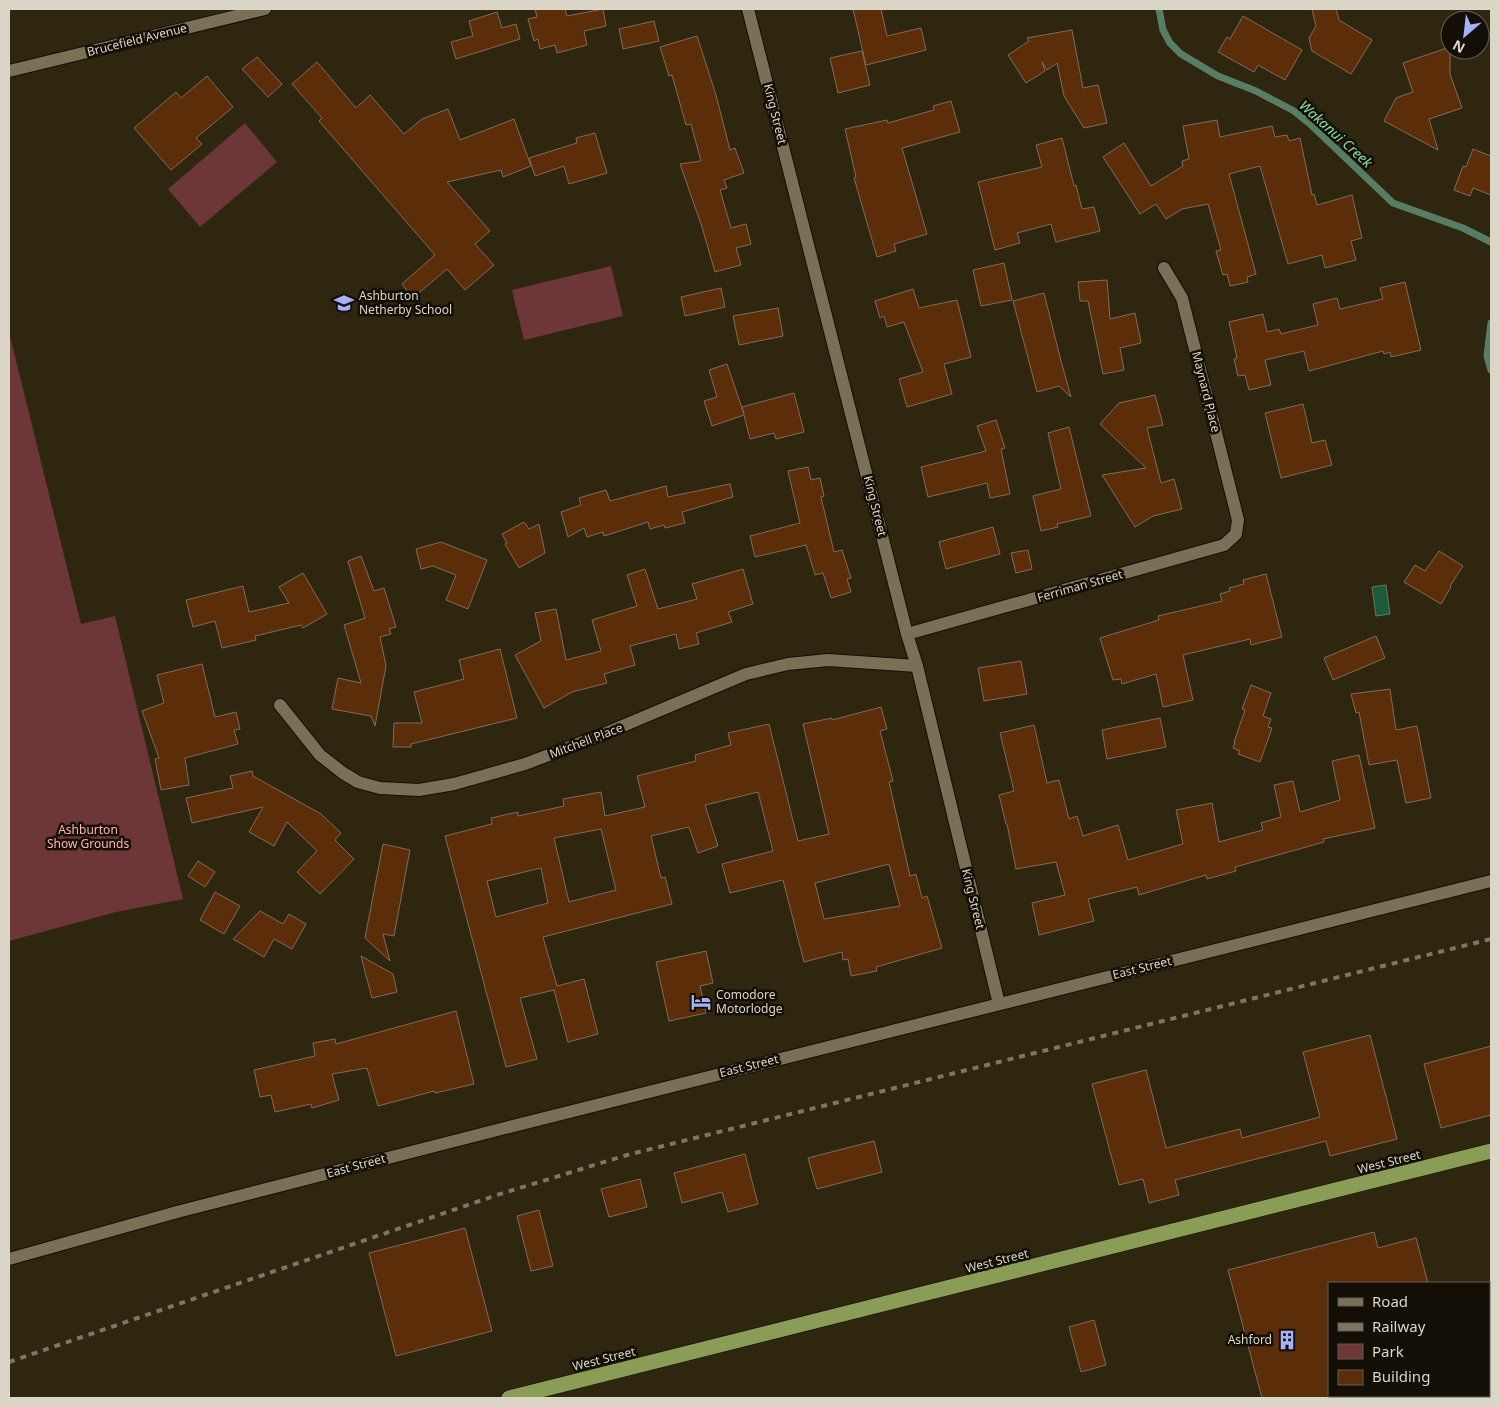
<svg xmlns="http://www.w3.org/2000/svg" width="1500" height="1407" font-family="'Noto Sans',sans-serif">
	<rect width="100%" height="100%" fill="#2f260f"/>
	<!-- green -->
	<g fill="#6d3638">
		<path d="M245 123 277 162 200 227 168 189Z"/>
		<path d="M611 266 623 316 524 340 512 290Z"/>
		<path d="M9 332 81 624 115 616 183 899 116 912 9 941Z"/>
	</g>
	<!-- water -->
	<path fill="#1e593a" stroke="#577e65" d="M1386 585 1390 614 1376 616 1372 587Z"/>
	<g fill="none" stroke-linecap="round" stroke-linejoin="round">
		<!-- stream -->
		<g stroke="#577e65" stroke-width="7">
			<path d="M1159 9 1163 30 1170 43 1181 54 1218 76 1256 91 1294 111 1310 124 1393 203 1463 228 1491 242"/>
			<path d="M1491 323 1487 356 1491 370"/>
		</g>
	</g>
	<!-- building -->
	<g fill="#5b2d08" stroke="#836b5c" fill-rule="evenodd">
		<path d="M535 9H565L567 16 603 9 606 26 584 31 587 45 557 53 555 45 540 49 538 39 534 41 528 19 537 17Z"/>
		<path d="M853 9H881L887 36 921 28 926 50 866 65Z"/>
		<path d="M1312 9H1336L1339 20 1372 40 1351 74 1312 51 1309 38 1316 26Z"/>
		<path d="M497 12 502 28 516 24 520 39 456 59 451 42 473 36 469 21Z"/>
		<path d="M1243 16 1302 50 1285 80 1258 65 1254 72 1218 52 1227 37 1230 39Z"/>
		<path d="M654 21 659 41 623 49 619 29Z"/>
		<path d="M1072 30 1083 88 1098 85 1107 123 1084 128 1064 96 1057 63 1047 70 1042 62 1045 71 1026 83 1008 55 1029 41 1027 38Z"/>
		<path d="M697 36 716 95 730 150 735 148 744 173 724 180 727 188 720 190 731 228 746 224 751 244 736 248 741 265 715 272 702 227 680 164 701 161 691 124 686 125 672 75 669 76 660 47Z"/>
		<path d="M1450 47V74L1462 108 1429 119 1438 150 1384 121 1396 98 1413 92 1403 63Z"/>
		<path d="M862 51 870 85 838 93 830 58Z"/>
		<path d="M257 57 282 84 268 97 242 69Z"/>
		<path d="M317 62 356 108 370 95 404 134 422 119 448 109 460 140 514 119 531 166 503 177 501 170 447 182 490 231 475 244 494 265 465 290 447 269 413 298 402 284 435 255 319 121 322 118 292 84Z"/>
		<path d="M207 76 233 107 196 138 202 144 171 170 134 128 176 92 181 98Z"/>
		<path d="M951 101 960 132 902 148 927 234 894 244 896 251 877 257 854 178 856 177 845 129 887 120 888 123 934 110 933 106Z"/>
		<path d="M1217 120 1220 137 1272 126 1275 137 1287 135 1289 141 1300 138 1312 195 1314 194 1317 205 1352 195 1362 238 1351 241 1356 260 1325 268 1322 255 1288 264 1260 166 1229 174 1256 274 1247 277 1248 282 1230 286 1227 274 1223 275 1216 251 1221 250 1208 204 1182 209 1166 219 1156 204 1140 214 1103 157 1124 143 1151 186 1183 166 1182 161 1189 159 1183 126Z"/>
		<path d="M595 133 607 173 569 184 564 166 535 176 529 158 577 143 576 138Z"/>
		<path d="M1062 138 1074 186 1076 185 1082 209 1094 207 1100 231 1056 242 1051 224 1017 233 1020 243 995 250 978 182 1042 167 1036 145Z"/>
		<path d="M1473 149 1491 156V195L1473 188 1470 196 1454 190 1463 166 1466 167Z"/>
		<path d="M1004 263 1012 300 981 306 973 270Z"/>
		<path d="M1107 280 1110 319 1135 313 1141 343 1120 348 1124 370 1103 374 1088 301H1080L1078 282Z"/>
		<path d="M1405 282 1421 350 1391 357 1390 352 1384 354 1383 351 1309 371 1304 351 1265 360 1271 385 1249 390 1245 375 1238 376 1234 359 1237 358 1229 322 1263 314 1267 332 1279 329 1281 334 1318 325 1313 304 1337 298 1340 309 1383 299 1380 288Z"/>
		<path d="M721 288 725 307 685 316 681 297Z"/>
		<path d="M913 289 919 308 957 300 971 357 944 364 952 394 907 407 899 379 923 372 904 322 887 327 884 316 880 318 875 301Z"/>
		<path d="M1044 293 1060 357 1071 397 1059 386 1037 392 1013 301Z"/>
		<path d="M778 308 783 336 739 345 733 316Z"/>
		<path d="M727 364 744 414 742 407 794 393 804 432 776 439 774 433 750 439 744 415 712 426 704 401 717 397 709 370Z"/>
		<path d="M1155 395 1163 425 1147 428 1161 483 1174 479 1182 509 1153 516 1135 527 1102 475 1146 468 1100 424 1119 403Z"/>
		<path d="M1303 404 1312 443 1325 440 1332 465 1281 478 1265 413Z"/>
		<path d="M996 420 1005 448 1001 449 1010 494 990 498 987 483 928 497 921 467 986 451 977 426Z"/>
		<path d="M1069 427 1091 516 1057 524 1058 527 1041 531 1033 496 1061 489 1048 433Z"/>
		<path d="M808 467 811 480 820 478 824 496 821 497 834 552 842 550 851 578 847 579 851 592 831 598 823 573 815 575 806 545 755 557 750 536 800 523 788 471Z"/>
		<path d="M730 484 733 497 682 512 685 523 665 528 664 525 650 529 648 522 604 536 603 532 587 537 584 528 568 537 561 512 581 505 579 498 606 490 610 501 666 486 668 497Z"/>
		<path d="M524 522 529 529 539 524 545 553 519 568 505 544 507 543 502 534Z"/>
		<path d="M993 527 1000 554 946 569 939 542Z"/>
		<path d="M441 542 487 560 468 609 446 600 456 575 433 566 421 569 416 549Z"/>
		<path d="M1028 550 1032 569 1016 573 1011 553Z"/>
		<path d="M1439 551 1463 566 1450 586 1451 587 1441 604 1404 582 1415 565 1425 571Z"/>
		<path d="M361 556 374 591 384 588 396 627 389 629 391 634 380 637 386 666 375 726 371 716 332 709 338 678 361 683 344 625 365 618 348 561Z"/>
		<path d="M645 569 658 609 697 599 692 584 743 569 753 604 728 612 732 622 696 633 699 644 679 649 676 634 630 646 635 665 604 674 607 683 572 692 544 708 515 655 541 641 535 613 556 609 566 660 601 651 592 620 637 606 627 575Z"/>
		<path d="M303 573 327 614 303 628 301 625 255 636 256 640 222 648 215 621 193 627 186 600 243 586 249 612 289 603 279 587Z"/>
		<path d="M1266 574 1282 637 1251 645 1250 639 1183 655 1193 700 1163 707 1156 674 1122 684 1121 679 1113 680 1100 638 1159 620 1158 616 1222 601 1220 594 1230 591 1229 588 1244 584 1243 580Z"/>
		<path d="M1376 636 1385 658 1333 680 1324 658Z"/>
		<path d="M500 649 517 718 411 744V747H393L394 723H422L414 692 464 679 459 660Z"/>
		<path d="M1021 661 1027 694 984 701 978 668Z"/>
		<path d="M202 664 215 717 236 712 240 729 234 730 238 744 185 758 189 785 161 790 155 759 159 758 142 711 164 703 157 675Z"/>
		<path d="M1251 685 1271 693 1263 716 1271 719 1268 727 1272 728 1260 762 1238 754 1240 751 1233 748 1235 742H1234L1245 710 1242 709Z"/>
		<path d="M1390 689 1396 730 1417 726 1431 798 1406 803 1397 760 1369 765 1359 712 1356 713 1351 694Z"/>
		<path d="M881 707 887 729 880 731 893 781 889 782 910 876 916 874 922 898 927 896 942 948 876 967 877 971 851 976 848 959 843 960 842 952 804 962 783 880 730 893 722 864 773 851 758 792 705 805 718 846 698 853 689 827 651 836 661 878 665 877 672 904 543 937 557 986 584 979 598 1034 568 1042 554 990 520 998 537 1059 506 1067 445 836 492 824 491 818 518 812V816L564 806 563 799 601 792 605 816 645 807 637 776 696 761 695 755 731 745 728 733 769 724 798 841 829 834 803 724 832 718V720ZM601 829 616 890 569 902 554 838ZM889 864 900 906 824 919 815 883ZM541 868 548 903 496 917 487 881Z"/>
		<path d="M1160 718 1166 747 1107 759 1102 730Z"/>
		<path d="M1034 725 1047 783 1059 780 1069 819 1077 816 1083 836 1118 825 1128 860 1183 844 1176 810 1212 803 1219 842 1263 830 1261 823 1281 817 1274 785 1293 781 1300 812 1340 800 1332 761 1359 755 1375 828 1323 839 1324 842 1235 867 1236 871 1207 879 1206 875 1139 895 1137 887 1088 899 1094 921 1039 935 1032 903 1065 895 1056 862 1016 869 1007 824H1006L999 795 1014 791 1000 733Z"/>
		<path d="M252 771 253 776 321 814 341 833 335 840 354 859 320 894 297 872 317 851 287 822 274 846 249 832 263 807 192 823 186 798 233 788 230 776Z"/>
		<path d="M383 844 410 850 394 936 383 934 390 961 365 938Z"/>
		<path d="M198 861 215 872 205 887 188 876Z"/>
		<path d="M215 892 240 906 224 934 200 920Z"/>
		<path d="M260 911 283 924 289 914 306 924 292 949 274 939 264 957 233 939Z"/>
		<path d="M706 951 713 983 700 986 706 1013 669 1021 656 962Z"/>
		<path d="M361 956 393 974 397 992 372 998Z"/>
		<path d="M456 1011 474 1084 435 1093 434 1091 378 1106 367 1068 332 1074 339 1100 312 1108 311 1104 275 1112 271 1095 260 1097 254 1070 315 1056 313 1043 335 1039 336 1044Z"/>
		<path d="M1370 1035 1397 1139 1330 1156 1326 1141 1175 1180 1179 1195 1149 1203 1143 1179 1119 1185 1092 1084 1146 1070 1166 1148 1240 1129 1242 1138 1320 1117 1303 1052Z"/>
		<path d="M1491 1046V1115L1441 1128 1424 1064Z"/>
		<path d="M874 1141 882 1172 817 1189 808 1158Z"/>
		<path d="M745 1154 758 1204 728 1212 722 1192 682 1203 674 1173Z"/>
		<path d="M640 1179 647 1207 609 1217 601 1189Z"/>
		<path d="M539 1210 553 1266 531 1271 517 1216Z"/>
		<path d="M465 1228 492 1331 396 1356 369 1253Z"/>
		<path d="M1374 1232 1378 1248 1416 1238 1428 1283H1329V1398H1262L1228 1270Z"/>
		<path d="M1094 1320 1106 1365 1081 1372 1069 1327Z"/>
	</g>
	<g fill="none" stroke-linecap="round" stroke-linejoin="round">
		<defs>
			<g id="street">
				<path d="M748 9 907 634 917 666 999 1004"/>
				<path d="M9 71 265 9"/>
				<path d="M907 634 1224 545 1236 534 1238 520 1182 298 1164 268"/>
				<path d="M280 705 320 755 343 773 358 782 380 788 419 790 454 784 525 764 606 733 746 674 788 664 828 660 917 666"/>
			</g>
			<path id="secondary" d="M9 1259 177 1212 505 1128 1491 881"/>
			<path id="highway" d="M509 1398 1491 1151"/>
		</defs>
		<!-- street casing -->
		<use href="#street" stroke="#170e00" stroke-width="14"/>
		<!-- secondary casing -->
		<use href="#secondary" stroke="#170e00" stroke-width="14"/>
		<!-- highway casing -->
		<use href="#highway" stroke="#170e00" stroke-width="16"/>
		<!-- street -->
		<use href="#street" stroke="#7a7057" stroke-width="12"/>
		<!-- secondary -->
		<use href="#secondary" stroke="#7a7057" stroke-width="12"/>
		<!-- highway -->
		<use href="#highway" stroke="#899d56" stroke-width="15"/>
		<!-- rail -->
		<path stroke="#7e7664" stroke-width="4" stroke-dasharray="6 6" stroke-linecap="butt" d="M9 1362 497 1195 627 1155 1491 939"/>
	</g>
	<!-- icons -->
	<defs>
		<symbol id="school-bare" viewBox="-9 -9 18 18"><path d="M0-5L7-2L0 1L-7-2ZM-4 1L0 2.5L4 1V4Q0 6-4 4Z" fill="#a6b1fc" stroke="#130f06" stroke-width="2.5" paint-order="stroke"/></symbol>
		<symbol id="hotel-bare" viewBox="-9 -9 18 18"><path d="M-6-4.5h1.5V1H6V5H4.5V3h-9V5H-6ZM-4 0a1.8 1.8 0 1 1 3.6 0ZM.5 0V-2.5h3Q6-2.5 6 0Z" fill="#a6b1fc" stroke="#130f06" stroke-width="2.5" paint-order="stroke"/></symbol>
		<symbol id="building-bare" viewBox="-9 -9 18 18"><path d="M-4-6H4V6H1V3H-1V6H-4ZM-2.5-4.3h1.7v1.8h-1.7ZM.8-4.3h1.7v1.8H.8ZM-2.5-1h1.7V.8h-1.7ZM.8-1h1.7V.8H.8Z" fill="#a6b1fc" stroke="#130f06" stroke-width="2.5" paint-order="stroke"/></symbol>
	</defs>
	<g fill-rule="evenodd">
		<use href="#school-bare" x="330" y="289" width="28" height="28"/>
		<use href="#hotel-bare" x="687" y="988" width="28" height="28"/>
		<use href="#building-bare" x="1273" y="1326" width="28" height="28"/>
	</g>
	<g text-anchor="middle" stroke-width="5" stroke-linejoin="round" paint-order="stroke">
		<!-- street labels -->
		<g font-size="12" fill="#dbd6c8" stroke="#130f06">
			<text transform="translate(137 40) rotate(-14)" y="4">Brucefield Avenue</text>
			<text transform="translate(775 114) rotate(76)" y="4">King Street</text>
			<text transform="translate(1206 392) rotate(76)" y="4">Maynard Place</text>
			<text transform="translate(875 506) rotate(76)" y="4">King Street</text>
			<text transform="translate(1080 586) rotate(-16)" y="4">Ferriman Street</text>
			<text transform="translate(586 741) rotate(-21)" y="4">Mitchell Place</text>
			<text transform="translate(973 899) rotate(76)" y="4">King Street</text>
			<text transform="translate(1142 968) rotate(-14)" y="4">East Street</text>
			<text transform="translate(749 1066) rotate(-14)" y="4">East Street</text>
			<text transform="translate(1389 1162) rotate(-14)" y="4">West Street</text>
			<text transform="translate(356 1166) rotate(-15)" y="4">East Street</text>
			<text transform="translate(997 1261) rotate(-14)" y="4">West Street</text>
			<text transform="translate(604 1359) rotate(-14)" y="4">West Street</text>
		</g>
		<!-- poi labels -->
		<g font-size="12" fill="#dbd6c8" stroke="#130f06" text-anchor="start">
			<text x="359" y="300">Ashburton<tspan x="359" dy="14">Netherby School</tspan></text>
			<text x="716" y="999">Comodore<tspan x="716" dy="14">Motorlodge</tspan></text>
			<text x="1272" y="1344" text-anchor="end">Ashford</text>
		</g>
		<!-- park labels -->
		<g font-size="12" fill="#ffb3b2" stroke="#130f06">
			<text x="88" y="834">Ashburton<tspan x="88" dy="14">Show Grounds</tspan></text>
		</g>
		<!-- water labels -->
		<g font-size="14" font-style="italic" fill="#88deaa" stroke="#130f06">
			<text transform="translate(1336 134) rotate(42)" y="5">Wakanui Creek</text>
		</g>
	</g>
	<!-- border -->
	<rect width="1500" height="1407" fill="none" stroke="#dbd6c8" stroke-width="20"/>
	<!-- legend -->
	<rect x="1328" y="1282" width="162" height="115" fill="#130f06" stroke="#635f54"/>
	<rect x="1338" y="1298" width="25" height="8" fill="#7a7057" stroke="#635f54"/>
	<text x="1372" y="1307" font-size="15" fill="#dbd6c8">Road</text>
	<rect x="1338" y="1323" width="25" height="8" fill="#7e7664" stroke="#635f54"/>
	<text x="1372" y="1332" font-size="15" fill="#dbd6c8">Railway</text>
	<rect x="1338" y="1344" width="25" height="15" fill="#6d3638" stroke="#635f54"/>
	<text x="1372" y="1357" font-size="15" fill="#dbd6c8">Park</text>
	<rect x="1338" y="1370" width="25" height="15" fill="#5b2d08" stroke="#635f54"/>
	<text x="1372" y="1382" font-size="15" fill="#dbd6c8">Building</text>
	<!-- north arrow -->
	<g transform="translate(1465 35) rotate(208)"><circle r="24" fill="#130f06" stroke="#635f54"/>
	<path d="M0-4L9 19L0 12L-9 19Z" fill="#a6b1fc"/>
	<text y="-8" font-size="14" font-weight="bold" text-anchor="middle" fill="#dbd6c8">N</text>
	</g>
</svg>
